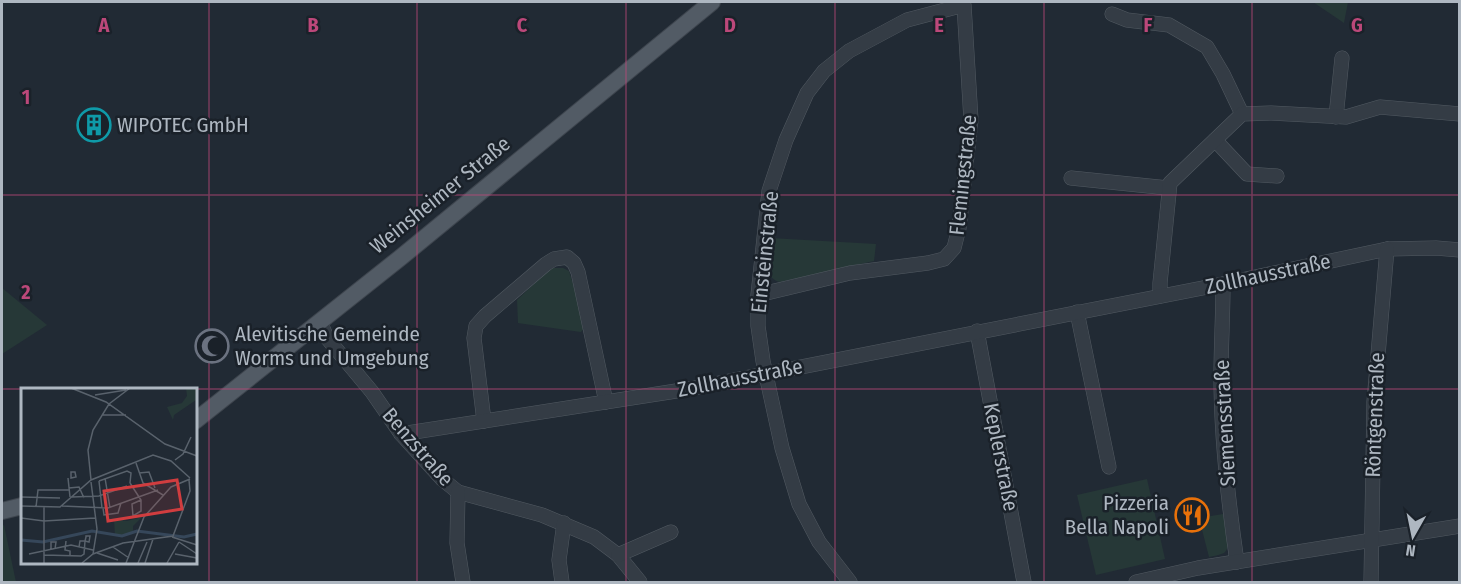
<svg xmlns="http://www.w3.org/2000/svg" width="1461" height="584" font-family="'Fira Sans Condensed',sans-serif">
	<rect width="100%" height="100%" fill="#212a34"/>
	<!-- green -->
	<g fill="#263837">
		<path d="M1313 2H1348L1344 23Z"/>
		<path d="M770 238 876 244 874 261 780 282C760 277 769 253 770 238Z"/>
		<path d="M551 268H563L569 271 586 326 581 332 518 323 517 300Z"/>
		<path d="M2 288 47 325 2 354Z"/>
		<path d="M1147 479 1165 559 1096 575 1077 495Z"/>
		<path d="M1223 514C1225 523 1233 546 1224 553 1220 555 1213 556 1209 557L1199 518Z"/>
		<path d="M4 525 16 582H2V526Z"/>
	</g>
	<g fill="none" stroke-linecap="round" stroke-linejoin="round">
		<defs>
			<g id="minor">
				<path d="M1112 14 1127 20 1169 25 1207 47 1223 74 1242 114"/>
				<path d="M1336 117 1342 58"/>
				<path d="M1215 140 1247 174 1277 176"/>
				<path d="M1071 178 1168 188"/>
				<path d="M1223 284C1223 315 1221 346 1221 377 1221 439 1228 500 1237 562"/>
				<path d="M758 295 850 273 928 263 944 259 954 248 959 228 971 120 964 5 907 20 849 51 824 71 807 93 786 140 769 191 758 295V326L763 361 782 448 799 504 819 542 850 582"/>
				<path d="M1160 296V283L1170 183 1242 114 1271 113 1346 117 1380 107 1460 114"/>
				<path d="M1077 312 1109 467"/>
				<path d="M320 321 327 338 372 392 401 434 442 479 458 492 542 515 594 537 618 555 640 582"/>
				<path d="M977 331 1024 582"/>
				<path d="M484 421 474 338 476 326 485 316 546 264 554 259 567 257 574 263 578 272 606 402"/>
				<path d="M401 434 689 389 1223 284 1387 249 1436 248 1460 250"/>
				<path d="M458 492 457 543 463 582"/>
				<path d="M618 555 671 532"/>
				<path d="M562 582 559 560 564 523"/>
				<path d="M1136 582 1198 568 1460 526"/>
				<path d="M1371 582 1374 402 1387 249"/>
			</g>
			<g id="major">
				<path d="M195 421 400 258 712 2"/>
				<path d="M2 511 22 506"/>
			</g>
		</defs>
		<!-- minor casing -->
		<use href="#minor" stroke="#525a62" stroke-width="15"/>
		<!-- major casing -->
		<use href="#major" stroke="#3e454e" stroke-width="18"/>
		<!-- minor -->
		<use href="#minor" stroke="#343c45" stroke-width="14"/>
		<!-- major -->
		<use href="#major" stroke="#525b65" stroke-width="16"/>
	</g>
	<!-- grid -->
	<path fill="none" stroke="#bc487a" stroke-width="1.5" stroke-opacity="0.55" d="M209 2V582M417 2V582M626 2V582M835 2V582M1044 2V582M1252 2V582M2 195H1460M2 389H22M195 389H1460"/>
	<!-- icons -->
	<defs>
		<symbol id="building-ring" viewBox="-11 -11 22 22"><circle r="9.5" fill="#1a2129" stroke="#0f9aa8" stroke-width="1.5"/><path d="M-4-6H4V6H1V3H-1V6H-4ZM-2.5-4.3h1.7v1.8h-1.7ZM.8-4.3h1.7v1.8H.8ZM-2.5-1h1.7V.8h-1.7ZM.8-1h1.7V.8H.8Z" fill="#0f9aa8"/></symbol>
		<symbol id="mosque-ring" viewBox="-11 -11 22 22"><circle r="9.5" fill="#1a2129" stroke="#6b7280" stroke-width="1.5"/><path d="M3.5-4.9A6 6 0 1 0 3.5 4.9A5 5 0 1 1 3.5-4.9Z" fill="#6b7280"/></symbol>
		<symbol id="restaurant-ring" viewBox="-11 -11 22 22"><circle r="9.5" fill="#1a2129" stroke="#e8710a" stroke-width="1.5"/><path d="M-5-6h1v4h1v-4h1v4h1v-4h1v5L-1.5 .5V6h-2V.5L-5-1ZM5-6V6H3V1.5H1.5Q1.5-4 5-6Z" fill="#e8710a"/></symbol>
	</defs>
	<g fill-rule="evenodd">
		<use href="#building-ring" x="75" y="106" width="38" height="38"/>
		<use href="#mosque-ring" x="193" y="327" width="38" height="38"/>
		<use href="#restaurant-ring" x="1173" y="496" width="38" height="38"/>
	</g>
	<g text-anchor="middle" stroke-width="5" stroke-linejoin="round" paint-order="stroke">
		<!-- poi labels -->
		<g font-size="21" fill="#aeb7c1" stroke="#1a2129" text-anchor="start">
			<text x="117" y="132">WIPOTEC GmbH</text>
			<text x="235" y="341">Alevitische Gemeinde<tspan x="235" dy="24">Worms und Umgebung</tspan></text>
			<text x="1169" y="510" text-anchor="end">Pizzeria<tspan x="1169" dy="24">Bella Napoli</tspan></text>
		</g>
		<!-- street labels -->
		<g font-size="21" fill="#aeb7c1" stroke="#1a2129">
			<text transform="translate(963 175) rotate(-84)" y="7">Flemingstraße</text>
			<text transform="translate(440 195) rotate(-39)" y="7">Weinsheimer Straße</text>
			<text transform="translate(765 252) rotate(-84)" y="7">Einsteinstraße</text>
			<text transform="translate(1268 274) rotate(-12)" y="7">Zollhausstraße</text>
			<text transform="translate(740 378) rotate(-11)" y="7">Zollhausstraße</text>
			<text transform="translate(1375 415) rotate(-88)" y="7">Röntgenstraße</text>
			<text transform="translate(1225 423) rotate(-93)" y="7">Siemensstraße</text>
			<text transform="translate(418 447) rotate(49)" y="7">Benzstraße</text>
			<text transform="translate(1001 457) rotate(79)" y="7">Keplerstraße</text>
		</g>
	</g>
	<!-- overview -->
	<g transform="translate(21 388)">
		<rect width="176" height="176" fill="#212a34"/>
		<path d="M165 0H175V12L153 27 152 32 146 19 161 15 166 8ZM121 129 112 138V146L94 148 93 131 106 133Z" fill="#263837"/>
		<path fill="none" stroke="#36475a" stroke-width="3" d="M0 152 22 154 71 143 101 148 116 143 163 149 176 146"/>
		<path fill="none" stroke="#59626c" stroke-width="1.5" d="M50 0 85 14 144 56 176 68M74 7 105 2M81 27H105M154 72 162 66 170 49M115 75 122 95 142 107M50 84H54L55 89 50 90ZM118 85 128 84 134 100M47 90 49 109M84 90 89 120M70 92 67 62 72 42 88 16 109 0M78 93 106 83 110 85 109 95M78 93 81 120M70 94 76 141 72 166M109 95 120 112V123L112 128 111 116 120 112M48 100 58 99 63 110M0 109 39 110M51 109 78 108 106 98M0 118 39 119 70 92 132 67 150 73 169 90M41 118 87 120 137 102M15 119 17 102H48M23 119V175M82 120 83 127 97 125 100 115M0 130 23 133 74 130M151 149 176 157M45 153 44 162 49 163V168M158 154 176 166M92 159 108 170M30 162V154H35L34 161M76 165 97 172M8 166 50 157 72 162M154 166 176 170M23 167 60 168 63 166 64 153 65 149V148H69L68 154 64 153H59L58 159M61 175 72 166 102 155 152 148 169 103 168 92M105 175 123 129 150 99 169 91M117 175 126 154M124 175 132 151M146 175 158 154"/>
		<path fill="#d03d3f" fill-opacity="0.15" stroke="#d03d3f" stroke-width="3" d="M156 92 161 121 87 133 83 103Z"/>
		<rect width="176" height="176" fill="none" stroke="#aeb7c1" stroke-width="3"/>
	</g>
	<g font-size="20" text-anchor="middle" font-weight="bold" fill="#bc487a" stroke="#1a2129" stroke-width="5" stroke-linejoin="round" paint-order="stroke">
		<text x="104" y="32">A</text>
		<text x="313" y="32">B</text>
		<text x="522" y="32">C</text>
		<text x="730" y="32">D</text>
		<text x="939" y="32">E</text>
		<text x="1148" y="32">F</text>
		<text x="1357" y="32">G</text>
		<text x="26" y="104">1</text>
		<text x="26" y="299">2</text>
	</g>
	<!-- border -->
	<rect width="1461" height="584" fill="none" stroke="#aeb7c1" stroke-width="6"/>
	<!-- north arrow -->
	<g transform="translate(1413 536) rotate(189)" stroke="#1a2129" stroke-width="4.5" paint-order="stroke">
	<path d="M0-4.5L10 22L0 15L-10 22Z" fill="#aeb7c1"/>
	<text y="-9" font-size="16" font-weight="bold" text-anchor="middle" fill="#aeb7c1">N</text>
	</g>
</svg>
